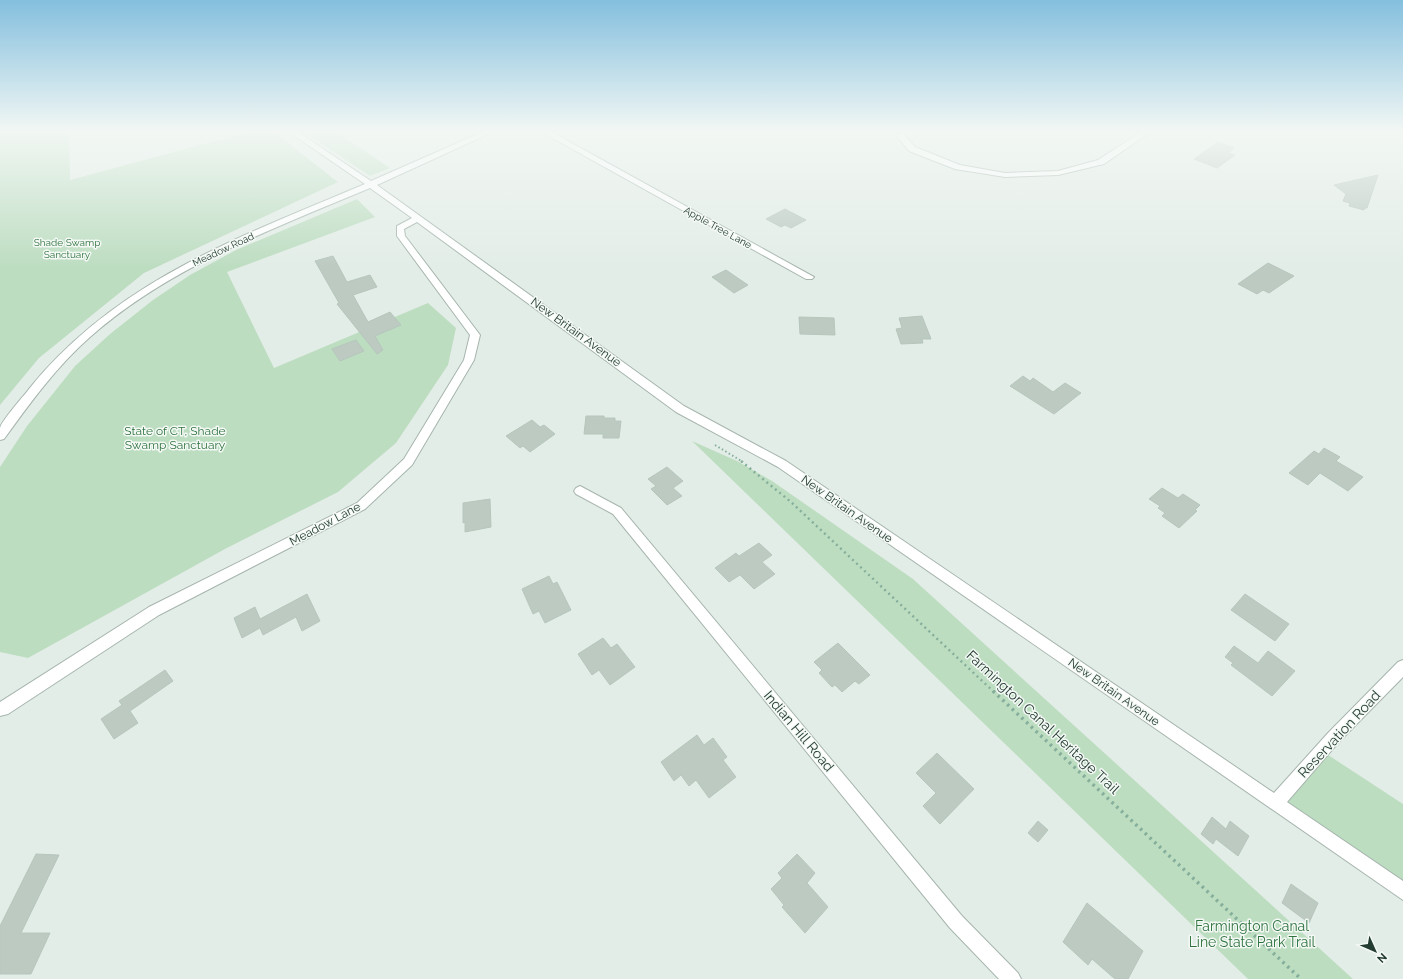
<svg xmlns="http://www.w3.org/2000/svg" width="1403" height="979" font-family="Raleway,sans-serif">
	<rect width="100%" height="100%" fill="#e3ede7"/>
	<!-- green -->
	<g fill="#bdddc1">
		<path d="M0 130H69L70 180 256 130H271L338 182 144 273 39 358 0 405Z"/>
		<path d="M301 130H333L390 168 370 176Z"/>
		<path d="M357 199 375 217 227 272 274 368 428 303 456 328 448 365 396 443 338 492 225 549 28 658 0 652V467L27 426 75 366 110 334 153 300 190 275 236 250Z"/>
		<path d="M692 441 737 461 772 481 913 579 1353 979H1248Z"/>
		<path d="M1322 751 1403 804V891L1276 803Z"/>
	</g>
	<!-- building -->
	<g fill="#bccac2" stroke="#b6c6bd">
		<path d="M1218 142 1234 148 1228 153 1235 155 1217 168 1194 159Z"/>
		<path d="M1378 175 1367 208H1365L1364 210 1349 206 1350 203 1343 201 1346 194 1334 185Z"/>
		<path d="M785 209 806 220 791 228 785 225 781 227 766 219Z"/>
		<path d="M333 256 347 282 370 275 377 287 353 295 368 322 390 312 401 325 375 336 383 350 377 354 337 304 339 303 315 261Z"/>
		<path d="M1268 263 1294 276 1269 293 1263 290 1257 294 1238 284Z"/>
		<path d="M726 270 748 285 734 293 712 277Z"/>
		<path d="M922 316 931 339H922L923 343 901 344 896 329 902 328 899 318Z"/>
		<path d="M799 317 834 318 835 335 800 334Z"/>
		<path d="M356 340 364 351 340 361 332 349Z"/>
		<path d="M1023 376 1030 381 1033 378 1053 392 1065 383 1081 393 1054 414 1010 386Z"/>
		<path d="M586 416H604V418H615V421H621L619 438H603V434H584Z"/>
		<path d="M532 420 540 427 544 425 555 434 530 452 523 446 520 448 506 436Z"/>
		<path d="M1324 448 1340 457 1336 461 1363 477 1348 491 1320 473 1308 485 1289 473 1314 451 1319 454Z"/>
		<path d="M667 467 683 481 673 488 682 496 667 505 651 489 656 486 648 479Z"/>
		<path d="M1162 488 1178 498 1183 494 1200 505 1195 510 1197 511 1179 528 1162 516 1165 513 1158 508 1160 506 1149 499Z"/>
		<path d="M490 499 491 527 465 532V522L463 523V503Z"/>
		<path d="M759 543 772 555 762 562 775 574 754 589 740 575 729 582 715 568 736 553 739 556Z"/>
		<path d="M549 576 553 584 557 582 571 610 545 623 539 611 533 614 522 589Z"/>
		<path d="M307 594 320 621 302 631 296 617 263 635 260 628 242 638 234 618 255 607 260 619Z"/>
		<path d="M1245 594 1289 624 1275 641 1231 610Z"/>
		<path d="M603 638 611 648 617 644 635 667 610 685 599 670 592 675 578 654Z"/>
		<path d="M838 643 870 675 859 684 855 681 842 692 835 685 832 687 819 673 822 670 814 662Z"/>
		<path d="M1234 646 1258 663 1268 651 1295 671 1272 696 1231 665 1233 663 1225 657Z"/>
		<path d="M165 670 173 681 130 711 138 723 114 739 101 719 122 705 119 701Z"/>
		<path d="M697 735 704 745 713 738 727 757 723 760 736 777 709 798 696 780 689 786 681 775 674 781 661 762Z"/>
		<path d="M937 753 974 789 940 824 923 806 936 793 916 773Z"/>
		<path d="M1212 817 1226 829 1230 821 1249 836 1238 856 1216 839 1213 844 1201 834Z"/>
		<path d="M1038 821 1048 830 1038 842 1028 833Z"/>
		<path d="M36 854 59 855 21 933H50L31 974H0V926Z"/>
		<path d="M797 854 815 873 807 883 828 907 805 933 782 907 784 905 771 889 782 878 778 873Z"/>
		<path d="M1291 884 1318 903 1309 923 1282 903Z"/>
		<path d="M1087 903 1143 951 1128 979H1115L1092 959 1088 965 1063 942Z"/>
	</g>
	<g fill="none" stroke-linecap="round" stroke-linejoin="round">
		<defs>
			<g id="minor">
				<path d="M286 130H295L371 181 487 130H497L377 185 684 406 786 461 1274 793 1328 733 1398 662 1403 660V677L1338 743 1287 802 1403 881V900L778 467 676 412 417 222 404 229 405 236 480 335 474 360 412 465 365 509 159 615 8 714 0 716V702L149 607 357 503 404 459 464 360 470 335 397 236V226L412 218 370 188C273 229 170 266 90 337 56 367 30 403 4 439L0 440C0 437 0 431 0 428 2 420 23 397 29 389 116 281 241 236 365 184Z"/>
				<path d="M538 130H548L814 277 812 279H806Z"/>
				<path d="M1144 130H1153L1104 164 1058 175 1005 177 955 169 909 151 896 135 903 133 915 147 960 165 1005 173 1058 171 1098 160Z"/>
				<path d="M580 486 621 508 962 916 1018 973 1021 979H999L950 928 613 514 576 494 574 491 576 488Z"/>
			</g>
		</defs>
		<!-- minor casing -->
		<use href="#minor" stroke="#a6b5ad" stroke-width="2"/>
		<!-- path-far2 -->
		<path stroke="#85af9b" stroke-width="2" stroke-dasharray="1.5 2.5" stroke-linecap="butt" d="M715 445 743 462"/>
		<!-- path-far1 -->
		<path stroke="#85af9b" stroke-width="2.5" stroke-dasharray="2 3.5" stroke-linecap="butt" d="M741 461 791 502 994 692"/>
		<!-- path -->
		<path stroke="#85af9b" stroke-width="3.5" stroke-dasharray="2.5 4" stroke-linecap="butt" d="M993 691 1301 979"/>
		<!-- minor -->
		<use href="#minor" fill="#fff" fill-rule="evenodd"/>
	</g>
	<!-- sky -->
	<linearGradient id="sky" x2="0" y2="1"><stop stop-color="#84bfde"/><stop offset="0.49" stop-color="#f2f7f4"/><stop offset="1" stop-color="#f2f7f4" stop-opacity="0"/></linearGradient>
	<rect width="1403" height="267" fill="url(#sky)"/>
	<g text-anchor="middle" stroke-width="3" stroke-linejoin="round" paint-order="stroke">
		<!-- far-street labels -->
		<g font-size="10" fill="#243d32" stroke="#f4f9f6">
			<text transform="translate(718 227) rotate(29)" y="4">Apple Tree Lane</text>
			<text transform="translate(223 249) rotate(-25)" y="4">Meadow Road</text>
		</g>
		<!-- far-park labels -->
		<g font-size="10" fill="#2f733f" stroke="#f4f9f6">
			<text x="67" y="246">Shade Swamp<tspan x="67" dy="12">Sanctuary</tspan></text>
		</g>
		<!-- street labels -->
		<g font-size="12" fill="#243d32" stroke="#f4f9f6">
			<text transform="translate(576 332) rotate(36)" y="4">New Britain Avenue</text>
			<text transform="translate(847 509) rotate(35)" y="4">New Britain Avenue</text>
			<text transform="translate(325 524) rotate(-28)" y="4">Meadow Lane</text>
			<text transform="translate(1114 692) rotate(35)" y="4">New Britain Avenue</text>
		</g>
		<!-- park labels -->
		<g font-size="12" fill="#2f733f" stroke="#f4f9f6">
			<text x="175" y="435">State of CT, Shade<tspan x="175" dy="14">Swamp Sanctuary</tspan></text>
		</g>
		<!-- near-street labels -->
		<g font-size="14" fill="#243d32" stroke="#f4f9f6">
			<text transform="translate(1043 722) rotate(43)" y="5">Farmington Canal Heritage Trail</text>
			<text transform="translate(799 731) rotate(50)" y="5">Indian Hill Road</text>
			<text transform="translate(1339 734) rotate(-47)" y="5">Reservation Road</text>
		</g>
		<!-- near-park labels -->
		<g font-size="14" fill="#2f733f" stroke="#f4f9f6">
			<text x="1252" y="931">Farmington Canal<tspan x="1252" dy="16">Line State Park Trail</tspan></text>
		</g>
	</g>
	<!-- north arrow -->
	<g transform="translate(1375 951) rotate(135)" stroke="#f4f9f6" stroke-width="3" paint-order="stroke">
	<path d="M0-3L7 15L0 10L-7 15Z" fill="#243d32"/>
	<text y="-6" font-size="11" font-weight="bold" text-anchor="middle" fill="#243d32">N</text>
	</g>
</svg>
